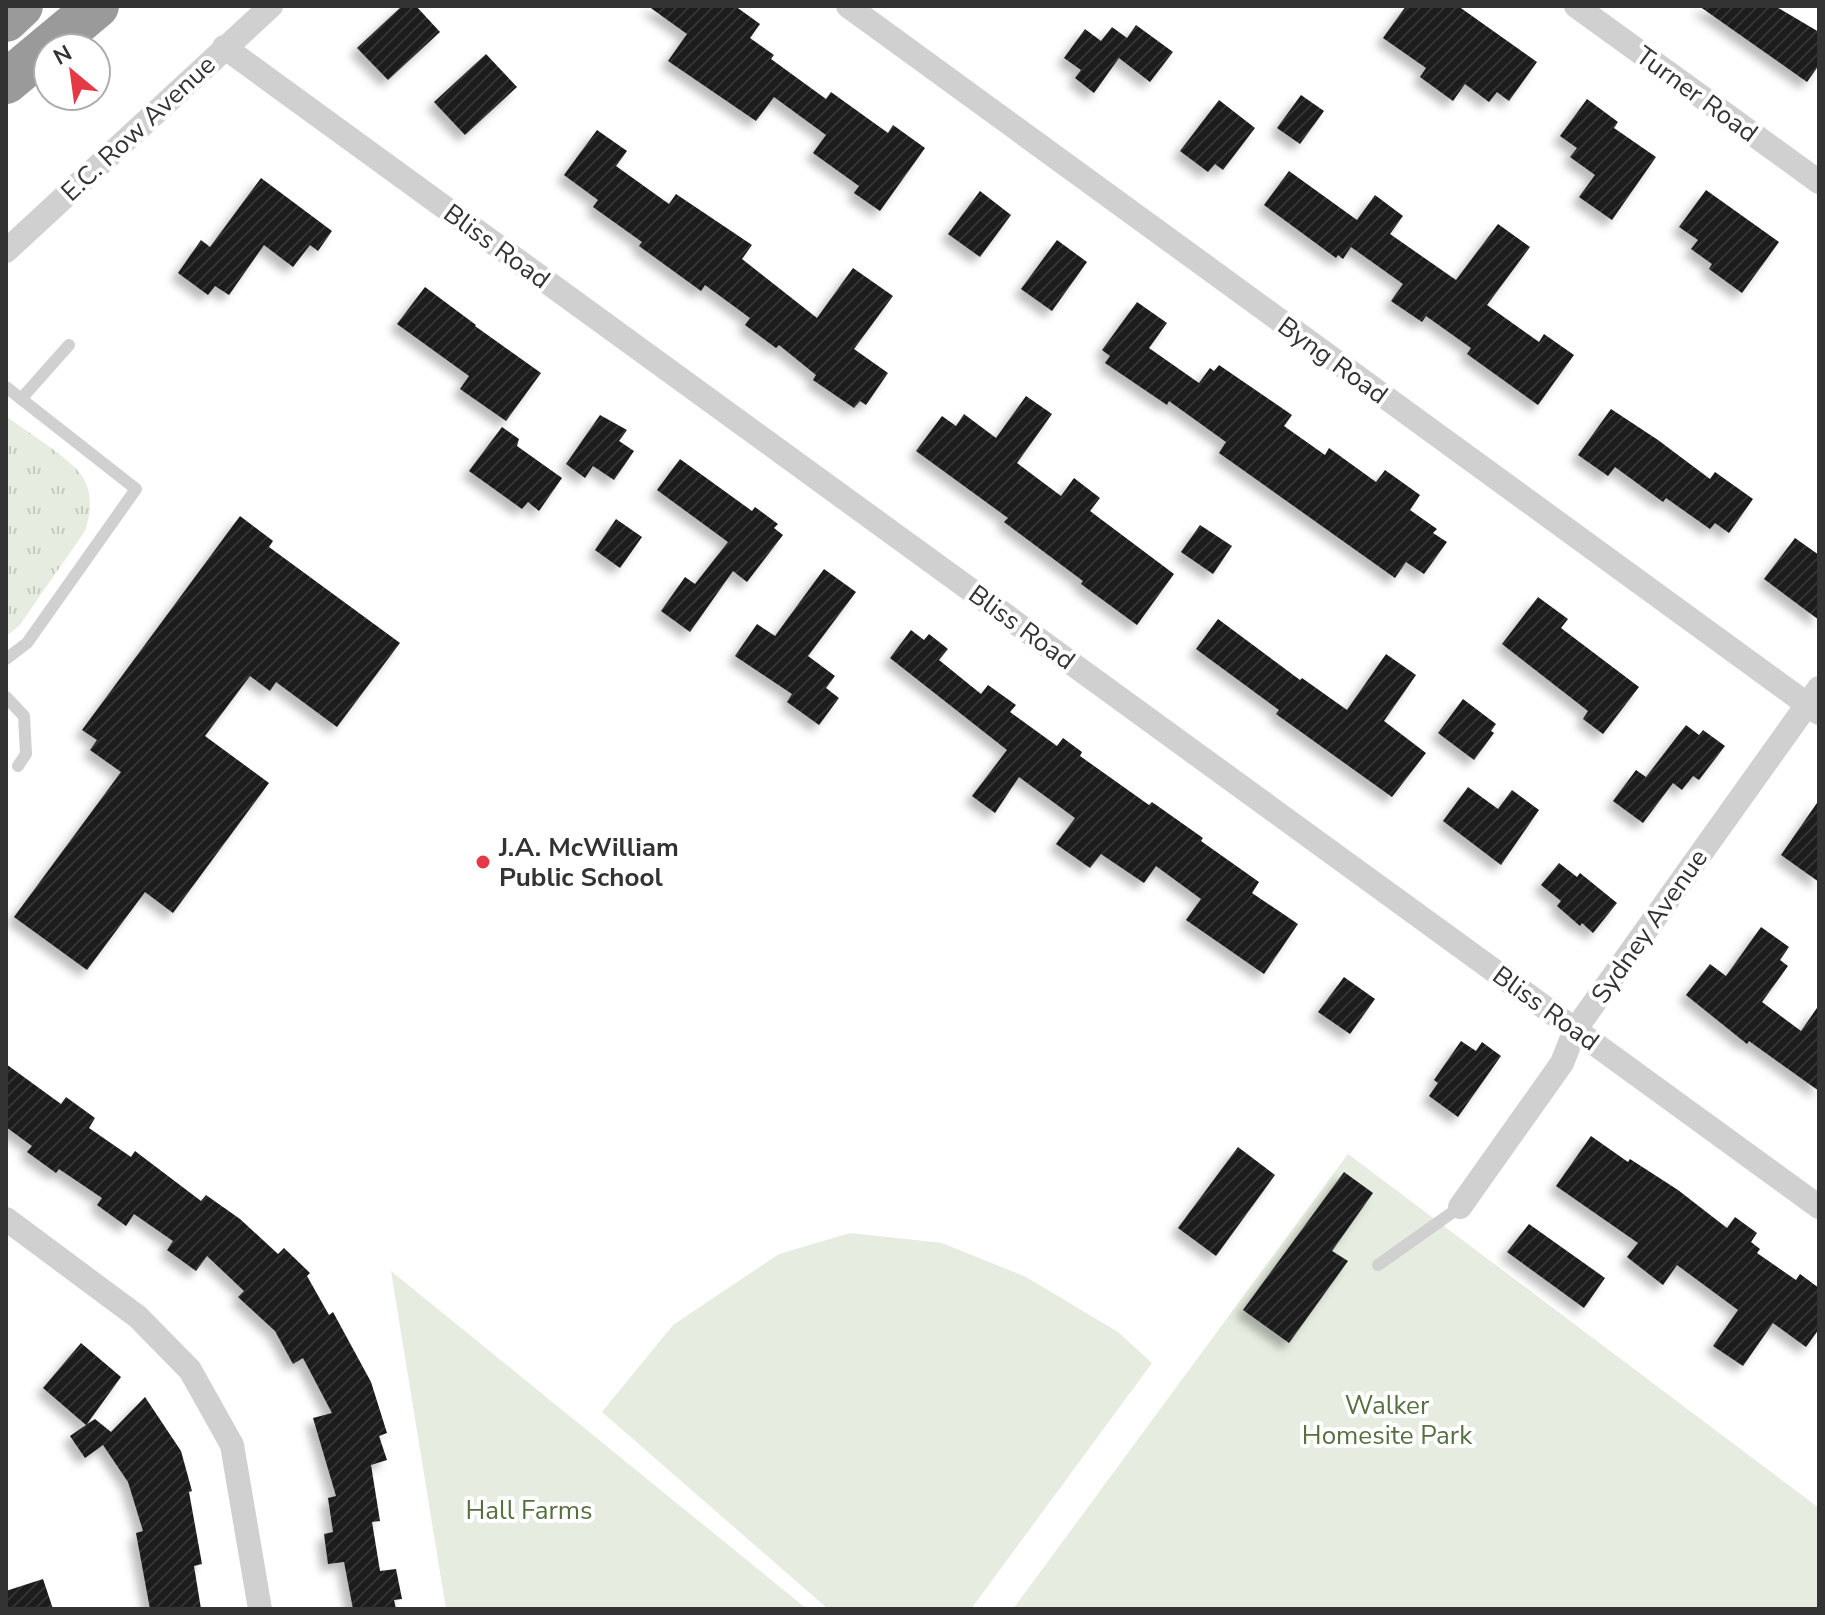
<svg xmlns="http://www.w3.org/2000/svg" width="1825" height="1615" font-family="'Nunito Sans',sans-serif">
	<defs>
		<pattern id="grass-tufts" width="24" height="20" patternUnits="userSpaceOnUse" patternTransform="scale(2)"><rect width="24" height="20" fill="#e6ecdf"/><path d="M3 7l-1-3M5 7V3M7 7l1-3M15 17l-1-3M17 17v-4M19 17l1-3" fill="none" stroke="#c6cbc0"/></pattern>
		<pattern id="building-hatch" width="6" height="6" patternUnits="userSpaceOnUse" patternTransform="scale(2)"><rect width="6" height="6" fill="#1a1a1a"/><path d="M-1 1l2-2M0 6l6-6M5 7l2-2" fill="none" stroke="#333"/></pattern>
		<filter id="shadow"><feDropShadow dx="-7" dy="7" stdDeviation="4" flood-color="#0004"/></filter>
	</defs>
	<rect width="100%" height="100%" fill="#fff"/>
	<!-- grass -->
	<path fill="url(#grass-tufts)" d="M6 416C25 431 69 457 82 476 93 492 91 514 85 531L19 626 6 636Z"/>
	<!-- park -->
	<g fill="#e6ecdf">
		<path d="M1348 1154 1819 1508V1609H1013Z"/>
		<path d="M850 1233 942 1243 1026 1277 1118 1332 1152 1363 971 1609H828L602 1412 673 1325 779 1254Z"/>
		<path d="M391 1271 807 1609H446Z"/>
	</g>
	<!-- building -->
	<g fill="url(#building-hatch)" filter="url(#shadow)">
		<path d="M402 6H416L440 32 388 80 357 48Z"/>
		<path d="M648 6H735L760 24 750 38 774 55 771 59 826 99 831 92 888 133 893 125 925 148 880 211 854 193 859 186 813 153 826 135 774 97 756 121 668 61 687 34Z"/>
		<path d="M1406 6H1458L1537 62 1509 101 1497 92 1489 102 1465 84 1453 101 1420 77 1426 68 1383 38Z"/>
		<path d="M1699 6H1775L1819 32V65L1807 82Z"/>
		<path d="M1136 25 1173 52 1150 82 1119 58 1094 93 1075 78 1081 70 1064 58 1085 29 1101 41 1112 27 1127 38Z"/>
		<path d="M486 54 517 87 465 135 434 102Z"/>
		<path d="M1301 95 1324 111 1300 144 1277 128Z"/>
		<path d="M1587 99 1618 122 1614 128 1656 157 1612 220 1579 197 1595 175 1570 157 1577 148 1560 136Z"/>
		<path d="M1219 100 1255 128 1223 170 1215 164 1208 172 1180 151Z"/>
		<path d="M597 130 627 151 616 166 669 204 676 194 752 245 742 259 817 318 853 268 893 296 854 349 888 373 866 405 860 401 854 408 813 380 816 375 779 345 776 348 745 325 750 318 705 285 701 291 639 246 642 242 593 207 598 200 564 175Z"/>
		<path d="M1289 171 1357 220 1375 195 1403 216 1390 234 1456 280 1498 224 1530 247 1487 305 1539 342 1544 334 1574 355 1538 405 1467 354 1471 348 1426 316 1422 322 1391 301 1403 284 1351 247 1343 259 1338 255 1336 258 1264 205Z"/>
		<path d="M261 178 332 231 318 251 310 245 293 267 264 245 229 295 215 286 208 295 178 273 201 240 210 247Z"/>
		<path d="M1706 190 1779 242 1742 293 1709 269 1712 264 1691 249 1698 240 1679 227Z"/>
		<path d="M980 191 1011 215 980 257 948 234Z"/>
		<path d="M1057 240 1087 262 1052 311 1021 289Z"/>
		<path d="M425 287 476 325 475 326 541 373 506 421 460 389 469 376 397 324Z"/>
		<path d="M1137 302 1167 323 1149 348 1199 383 1210 368 1214 371 1219 365 1292 415 1284 426 1325 455 1329 448 1376 482 1385 470 1420 495 1410 510 1437 529 1433 533 1447 542 1424 574 1406 562 1395 578 1219 453 1226 442 1169 401 1167 405 1105 363 1110 356 1102 350Z"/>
		<path d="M1026 396 1052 414 1017 463 1061 496 1074 478 1100 498 1090 511 1174 574 1137 625 1081 584 1083 581 1004 522 1008 518 916 451 942 416 956 426 964 414 996 438Z"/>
		<path d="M1611 409 1658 440 1710 479 1715 472 1753 499 1729 533 1715 523 1710 529 1666 498 1663 502 1615 467 1608 476 1578 455Z"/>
		<path d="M600 415 627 430 619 441 634 451 614 480 593 466 585 478 566 464Z"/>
		<path d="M502 427 519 439 517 446 562 478 539 511 528 502 522 509 469 471Z"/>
		<path d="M680 459 752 511 755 507 778 524 774 528 783 535 747 582 733 571 690 632 661 611 685 577 695 584 728 542 657 490Z"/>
		<path d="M240 516 273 541 269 547 400 643 337 727 276 682 270 691 250 676 205 736 269 783 173 913 145 892 87 970 14 917 121 772 90 750 97 740 82 730Z"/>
		<path d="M616 519 642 537 620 568 595 550Z"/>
		<path d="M1200 525 1232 546 1213 574 1181 552Z"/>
		<path d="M1795 538 1819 555V620L1764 579Z"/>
		<path d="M824 569 856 592 808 656 835 676 826 688 839 698 819 725 787 702 792 694 735 656 757 624 775 636Z"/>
		<path d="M1538 597 1568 619 1561 628 1639 687 1603 734 1583 719 1588 711 1502 644Z"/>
		<path d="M1218 619 1300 680 1302 678 1347 710 1386 654 1416 675 1384 721 1426 753 1392 797 1276 714 1279 710 1196 649Z"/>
		<path d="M911 630 924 640 929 634 948 649 939 660 981 694 988 685 1016 705 1010 712 1057 746 1063 738 1082 752 1080 756 1149 805 1152 802 1203 838 1201 841 1259 882 1252 893 1298 924 1264 974 1186 920 1201 899 1156 866 1144 883 1101 854 1090 868 1056 844 1075 818 1019 777 995 813 972 796 1007 750 890 658Z"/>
		<path d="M1463 699 1496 724 1491 731 1494 733 1474 760 1438 733Z"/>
		<path d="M1686 725 1699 735 1703 730 1725 746 1699 780 1693 776 1682 790 1673 783 1643 823 1613 801 1636 770 1646 777Z"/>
		<path d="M1468 787 1498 809 1512 790 1539 810 1501 865 1443 821Z"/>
		<path d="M1819 800V882L1781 855Z"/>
		<path d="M1559 863 1577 877 1580 873 1617 903 1593 933 1582 923 1580 926 1557 906 1561 901 1541 885Z"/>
		<path d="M1761 927 1789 947 1780 960 1788 966 1762 1002 1801 1031 1819 1005V1091L1749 1041 1747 1044 1686 995 1710 964 1726 976Z"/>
		<path d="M1344 977 1375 999 1350 1034 1318 1012Z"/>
		<path d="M1461 1041 1476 1051 1482 1042 1501 1056 1458 1117 1429 1096 1438 1083 1434 1080Z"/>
		<path d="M6 1064 61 1104 66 1097 95 1118 89 1128 131 1157 135 1151 201 1201 206 1195 240 1219 278 1254 284 1248 310 1273 307 1276 329 1315 333 1312 371 1382 387 1433 379 1436 387 1460 371 1465 380 1521 372 1522 380 1571 396 1569 402 1599 394 1600 396 1609H353L344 1562 328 1564 324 1534 333 1532 328 1498 336 1496 313 1418 332 1413 303 1358 293 1364 275 1331 238 1297 244 1291 207 1256 196 1271 167 1250 173 1241 134 1214 126 1226 97 1205 102 1198 59 1169 56 1173 27 1152 32 1146 6 1127Z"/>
		<path d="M1591 1136 1628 1162 1630 1159 1678 1190 1727 1228 1735 1217 1757 1233 1751 1242 1760 1249 1757 1253 1796 1280 1800 1274 1819 1288V1329L1806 1347 1773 1323 1743 1366 1713 1346 1738 1310 1677 1265 1663 1285 1627 1257 1638 1243 1556 1186Z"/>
		<path d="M1238 1147 1275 1175 1216 1256 1178 1228Z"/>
		<path d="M1344 1172 1373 1193 1332 1251 1348 1261 1289 1343 1243 1310Z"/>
		<path d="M1529 1224 1605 1278 1584 1308 1507 1252Z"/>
		<path d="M81 1343 121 1377 87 1424 95 1419 111 1432 145 1397 181 1451 192 1491 189 1492 202 1564 194 1566 201 1609H150L136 1533 143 1531 128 1482 103 1445 85 1458 70 1436 86 1425 43 1388Z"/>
		<path d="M43 1579 53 1609H6V1591Z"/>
	</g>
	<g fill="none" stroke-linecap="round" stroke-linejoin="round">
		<!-- service -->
		<g stroke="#d0d0d0" stroke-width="12">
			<path d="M6 387 136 489 27 643 6 659"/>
			<path d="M21 399 69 345"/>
			<path d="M6 697 24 716 26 754 18 766"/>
			<path d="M1378 1265 1460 1207"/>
		</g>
		<!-- minor -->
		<g stroke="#d0d0d0" stroke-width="24">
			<path d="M848 6 1819 713"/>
			<path d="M1576 6 1819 182"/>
			<path d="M224 47 1819 1207"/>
			<path d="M6 251 271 6"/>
			<path d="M1460 1207 1562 1063 1575 1030 1819 688"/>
			<path d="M6 1219 138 1317 190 1370 232 1445 260 1609"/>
		</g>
		<!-- motorway -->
		<g stroke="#9a9a9a" stroke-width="44">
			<path d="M6 20 21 6"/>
			<path d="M6 82 97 6"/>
		</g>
	</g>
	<!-- markers -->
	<circle fill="#e63946" stroke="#fff" stroke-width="3" cx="483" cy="862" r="8"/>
	<g text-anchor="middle" stroke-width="8" stroke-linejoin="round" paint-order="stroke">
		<!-- street labels -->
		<g font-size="26" fill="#333" stroke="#fff">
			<text transform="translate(1697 94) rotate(36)" y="9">Turner Road</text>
			<text transform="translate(138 128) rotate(-43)" y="9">E.C. Row Avenue</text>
			<text transform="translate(497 246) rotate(36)" y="9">Bliss Road</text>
			<text transform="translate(1333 360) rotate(36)" y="9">Byng Road</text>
			<text transform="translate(1022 627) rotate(36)" y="9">Bliss Road</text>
			<text transform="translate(1649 926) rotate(-55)" y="9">Sydney Avenue</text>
			<text transform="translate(1546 1008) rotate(36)" y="9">Bliss Road</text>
		</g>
		<!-- poi labels -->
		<g font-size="26" font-weight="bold" fill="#333" stroke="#fff" text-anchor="start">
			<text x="499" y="856">J.A. McWilliam<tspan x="499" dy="30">Public School</tspan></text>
		</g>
		<!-- park labels -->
		<g font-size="26" fill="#56703f" stroke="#fff">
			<text x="1387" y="1414">Walker<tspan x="1387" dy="30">Homesite Park</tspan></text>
			<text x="529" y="1519">Hall Farms</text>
		</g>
	</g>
	<!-- border -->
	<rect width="1825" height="1615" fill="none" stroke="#333333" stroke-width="16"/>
	<!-- north arrow -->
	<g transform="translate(72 72) rotate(331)"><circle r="38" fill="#ffffff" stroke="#adadad" stroke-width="2"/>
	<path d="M0-6L14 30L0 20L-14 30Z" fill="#e63946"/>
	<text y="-12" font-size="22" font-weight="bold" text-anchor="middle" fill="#333333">N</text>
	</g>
</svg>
